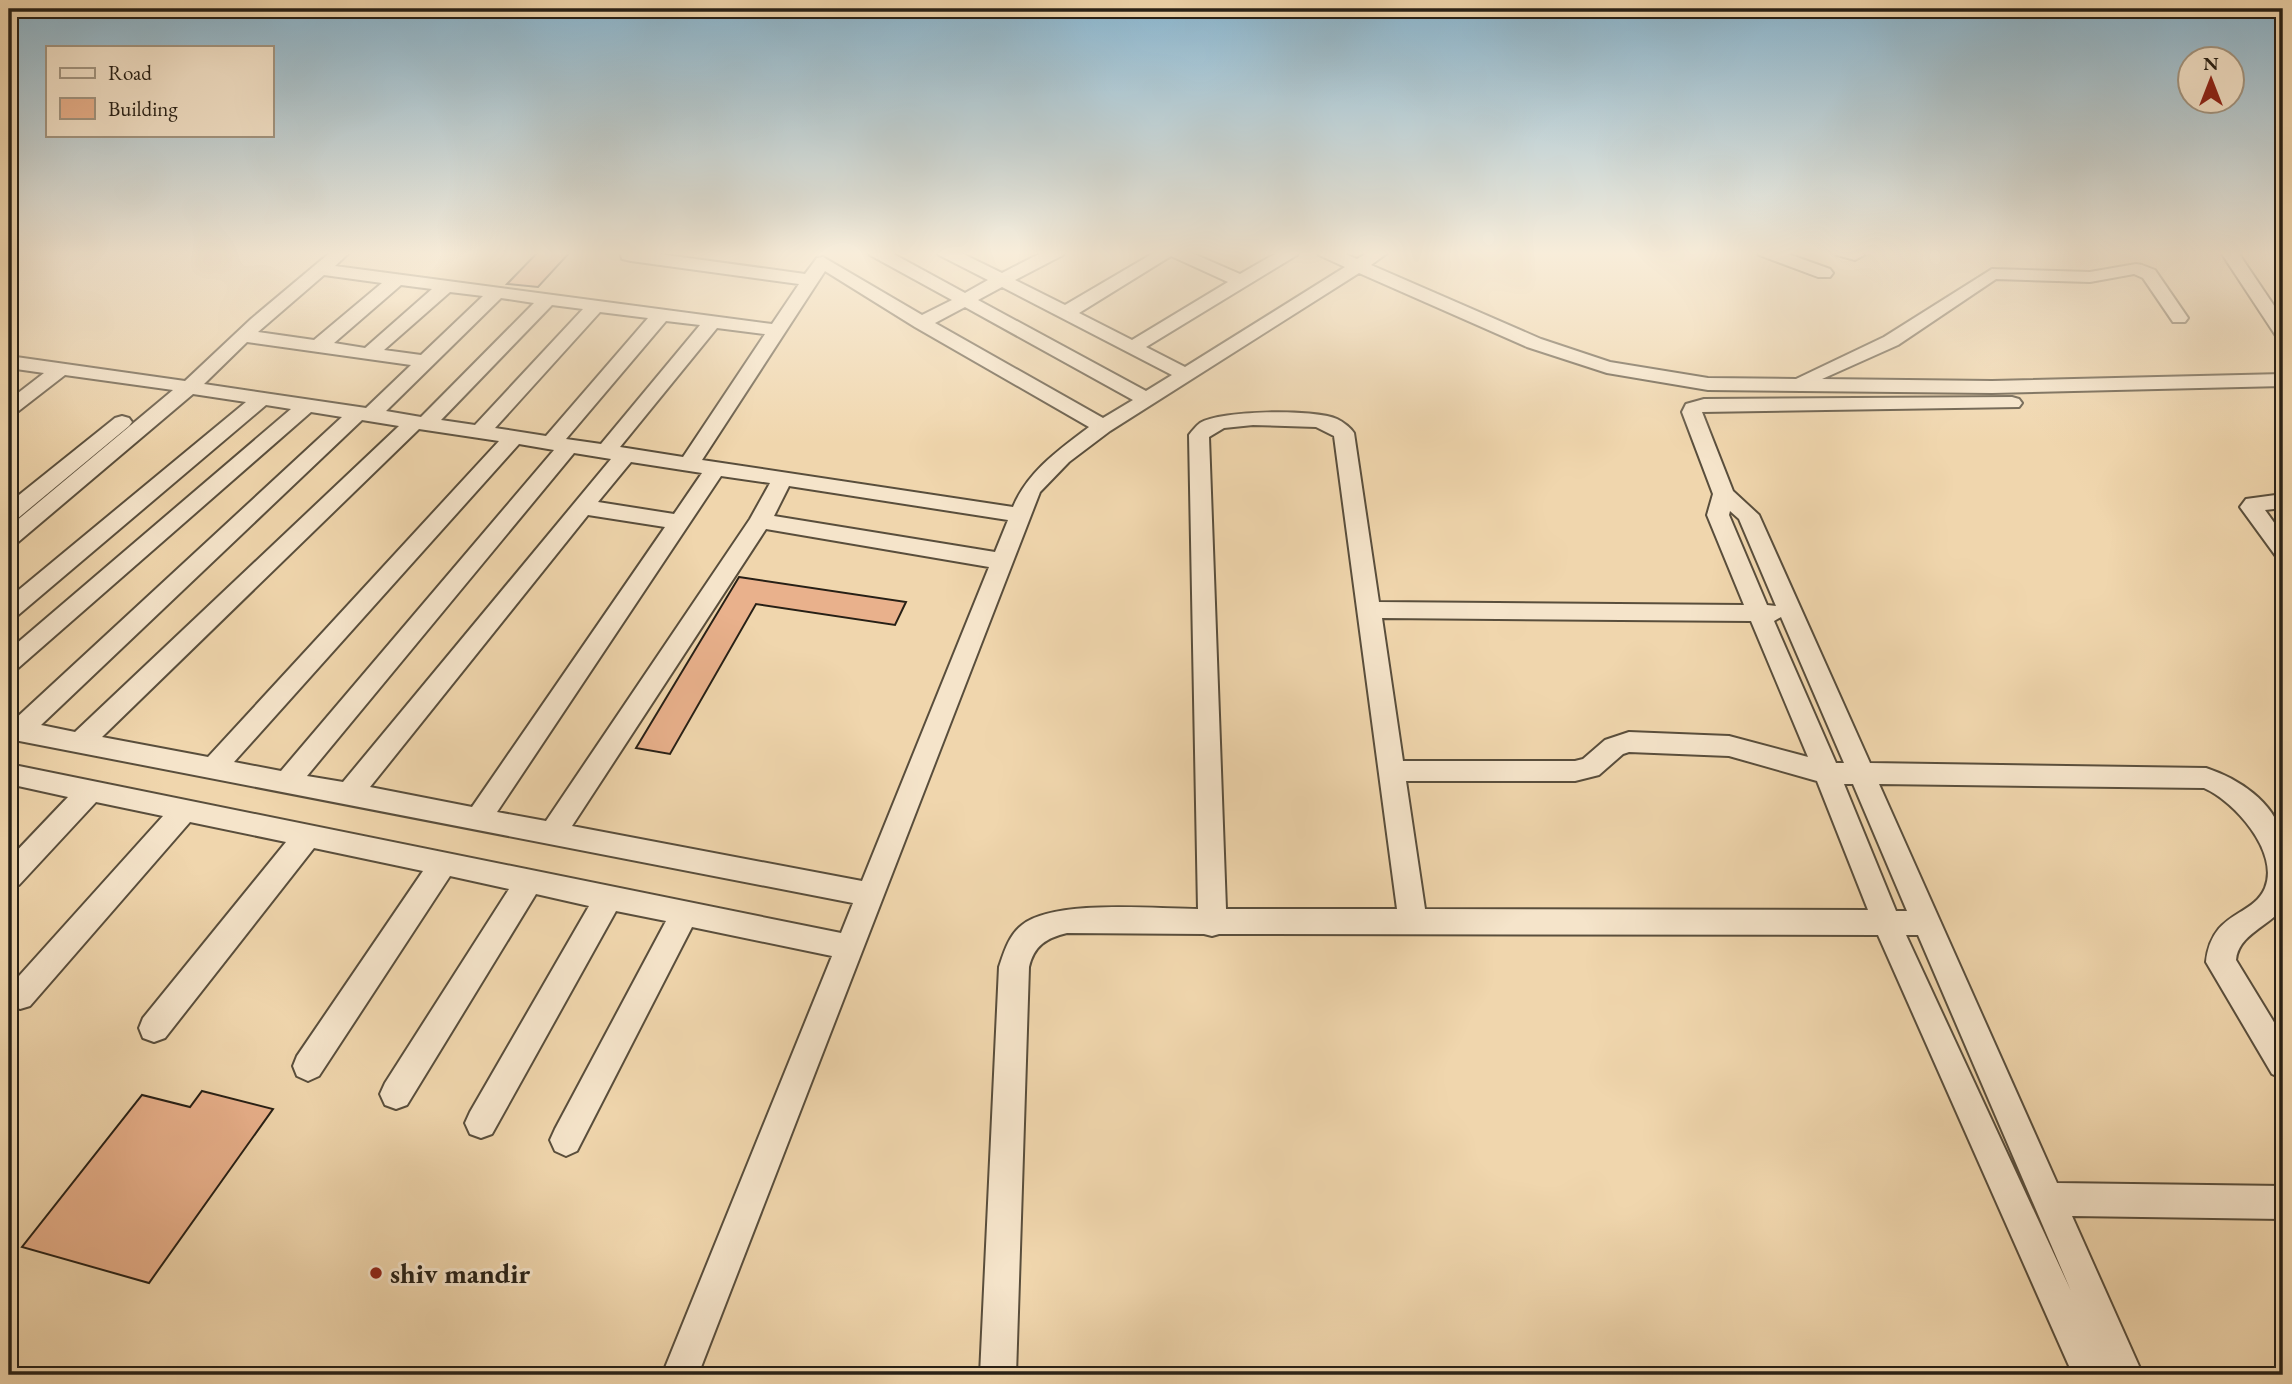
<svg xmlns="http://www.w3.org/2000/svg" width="2292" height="1384" font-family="'EB Garamond',serif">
	<rect width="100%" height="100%" fill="#f0d6ad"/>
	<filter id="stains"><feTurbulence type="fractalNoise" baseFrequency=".00286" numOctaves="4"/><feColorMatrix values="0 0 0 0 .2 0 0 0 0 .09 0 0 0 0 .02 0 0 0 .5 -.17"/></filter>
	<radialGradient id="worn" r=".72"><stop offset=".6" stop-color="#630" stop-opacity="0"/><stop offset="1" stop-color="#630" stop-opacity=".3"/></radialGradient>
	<!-- building -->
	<g fill="#e9b18c" stroke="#272016" stroke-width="2">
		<path d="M539 251H571L538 287 507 284Z"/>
		<path d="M739 577 906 602 895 625 756 604 670 754 636 748Z"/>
		<path d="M202 1091 273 1109 149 1283 22 1247 142 1095 190 1107Z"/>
	</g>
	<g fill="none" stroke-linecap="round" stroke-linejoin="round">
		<defs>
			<g id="minor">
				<path d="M332 251H351L335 266 772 324 799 284 631 261 622 259 620 251H637L805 274 817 258 823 257 922 315 952 300 870 255 868 251H888L965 293 988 280 939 255 937 251H957L1002 273 1045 251H1065L1063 255 1015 280 1065 305 1157 251H1187L1240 274 1280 251H1299L1297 255 1146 347 1185 367 1345 267 1319 255 1317 251H1338L1357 259 1371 251H1390L1371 265 1541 339 1610 362 1708 378 1796 379 1884 337 1992 269 2090 272 2136 264 2142 265 2155 270 2188 318 2185 322H2173L2143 278 2134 274 2090 282 1996 279 1898 345 1822 379 1992 381 2283 374V386L1992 393 1708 390 1607 373 1527 347 1359 273 1110 431 1069 462 1040 492 698 1375H662L832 956 692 927 577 1151 566 1156 555 1151 550 1140 555 1129 666 921 616 911 492 1134 481 1138 470 1134 465 1123 470 1112 589 906 536 894 407 1105 396 1109 385 1105 380 1094 385 1083 509 889 450 876 319 1076 308 1081 297 1076 293 1066 297 1056 423 871 314 848 165 1038 154 1042 143 1038 139 1028 143 1018 286 842 190 822 30 1006 20 1009 9 1004 10 986 163 816 96 802 19 885 9 889V859L68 797 9 784V764L841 933 853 903 9 739V719L14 720 342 417 311 412 17 669 9 672V650L291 409 266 405 17 616 9 618V598L246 402 193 394 17 543 9 545V527L173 390 65 375 16 413 9 415V400L44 373 9 368V356L185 381 251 319ZM1171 256 1228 282 1132 340 1079 313ZM825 271 915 327 1089 427C1059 450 1028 471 1013 507L702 460ZM324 275 382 283 314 340 258 332ZM401 285 432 289 365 348 334 343ZM1002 287 1172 375 1146 391 978 300ZM450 292 483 296 421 355 384 350ZM501 298 534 303 421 417 386 411ZM552 305 583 309 475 425 441 420ZM965 307 1133 400 1103 418 935 323ZM600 312 648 318 546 436 495 428ZM666 321 700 325 601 444 566 439ZM717 328 765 334 683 457 620 447ZM247 342 411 365 366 408 204 384ZM362 420 399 426 75 732 41 725ZM419 429 499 441 208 757 102 737ZM519 444 554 450 281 771 234 762ZM574 453 611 459 343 782 307 776ZM631 462 702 473 674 514 598 502ZM721 476 770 483 750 519 546 821 497 812ZM789 486 1008 520 995 552 774 516ZM588 515 665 527 472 807 370 787ZM766 529 989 567 862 881 572 826Z"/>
				<path d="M1756 251H1780L1830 269 1833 273 1830 277H1818L1759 255Z"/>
				<path d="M1834 251H1859L1864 255 1855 260 1837 255Z"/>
				<path d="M2220 251H2237L2283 319V337L2276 336Z"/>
				<path d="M2012 397 2019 399 2022 403 2019 407 1702 412 1733 491 1759 515 1870 763 2206 768C2239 779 2273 801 2283 837 2288 856 2283 888 2283 908 2269 926 2238 935 2236 960L2283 1037V1079L2272 1074 2206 962C2212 910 2252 918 2265 888 2280 852 2234 801 2204 788L1879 784 2057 1183 2283 1186V1219L2072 1216 2143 1375H2073L1878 935 1219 934 1212 936 1204 934 1067 933C1046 938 1034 946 1029 967L1016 1375H980L999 967C1004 952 1009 935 1022 925 1055 899 1154 909 1198 909L1189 435C1192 431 1196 426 1200 423 1221 410 1315 409 1337 419 1343 422 1350 427 1354 433L1379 602 1744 605 1707 515 1713 494 1682 412 1686 404 1704 399ZM1253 425 1316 427 1334 436 1397 909H1226L1209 437 1224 428ZM1730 511 1739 519 1776 606 1767 605 1729 515ZM1781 617 1844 763H1836L1774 621ZM1382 618 1751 621 1808 757 1729 736 1629 732 1605 740 1583 759 1575 761H1403ZM1629 752 1729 756 1817 781 1868 910 1425 909 1406 781H1575L1599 775 1623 754ZM1844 784H1853L1907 911H1896ZM1906 935H1918L2071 1291Z"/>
				<path d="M122 416 129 418 132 422 129 426 17 519 9 521V503L115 418Z"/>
				<path d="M2283 494V508L2265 510 2283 535V558L2275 555 2240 507 2246 499Z"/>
			</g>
		</defs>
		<!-- minor casing -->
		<use href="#minor" stroke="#594e3c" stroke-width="4"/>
		<!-- minor -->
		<use href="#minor" fill="#f5e4ca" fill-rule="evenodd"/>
	</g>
	<!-- sky -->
	<linearGradient id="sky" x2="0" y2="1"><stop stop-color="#89b6d0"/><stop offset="0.57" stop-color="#f8edda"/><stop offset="1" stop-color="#f8edda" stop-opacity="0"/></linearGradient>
	<rect width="2292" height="444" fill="url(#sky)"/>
	<!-- markers -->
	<circle fill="#8f2418" stroke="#f5e4ca" stroke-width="2.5" cx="376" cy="1273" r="7"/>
	<g text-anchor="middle" stroke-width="6" stroke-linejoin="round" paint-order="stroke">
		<!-- near-poi labels -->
		<g font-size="28" font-weight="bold" fill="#272016" stroke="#f5e4ca" text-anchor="start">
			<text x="390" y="1283">shiv mandir</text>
		</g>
	</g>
	<!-- margin -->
	<rect width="2292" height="1384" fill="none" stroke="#f0d6ad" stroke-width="35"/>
	<rect x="10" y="10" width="2271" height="1363" fill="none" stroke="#272016" stroke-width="3.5"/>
	<rect x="18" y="18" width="2257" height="1349" fill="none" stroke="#272016" stroke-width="2"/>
	<!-- legend -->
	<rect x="46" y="46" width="228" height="91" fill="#f5e4ca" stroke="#a39682" stroke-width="2"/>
	<rect x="60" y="68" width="35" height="10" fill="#f5e4ca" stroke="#a39682" stroke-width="2"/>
	<text x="108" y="80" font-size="21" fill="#272016">Road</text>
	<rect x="60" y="98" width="35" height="21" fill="#e9b18c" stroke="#a39682" stroke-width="2"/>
	<text x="108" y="116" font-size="21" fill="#272016">Building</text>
	<!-- north arrow -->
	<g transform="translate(2211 80)"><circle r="33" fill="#f5e4ca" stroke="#a39682" stroke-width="2"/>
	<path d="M0-5L12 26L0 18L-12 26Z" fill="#8f2418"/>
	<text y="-10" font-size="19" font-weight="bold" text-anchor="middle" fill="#272016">N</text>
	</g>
	<rect width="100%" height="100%" filter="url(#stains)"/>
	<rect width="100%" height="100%" fill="url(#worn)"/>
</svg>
